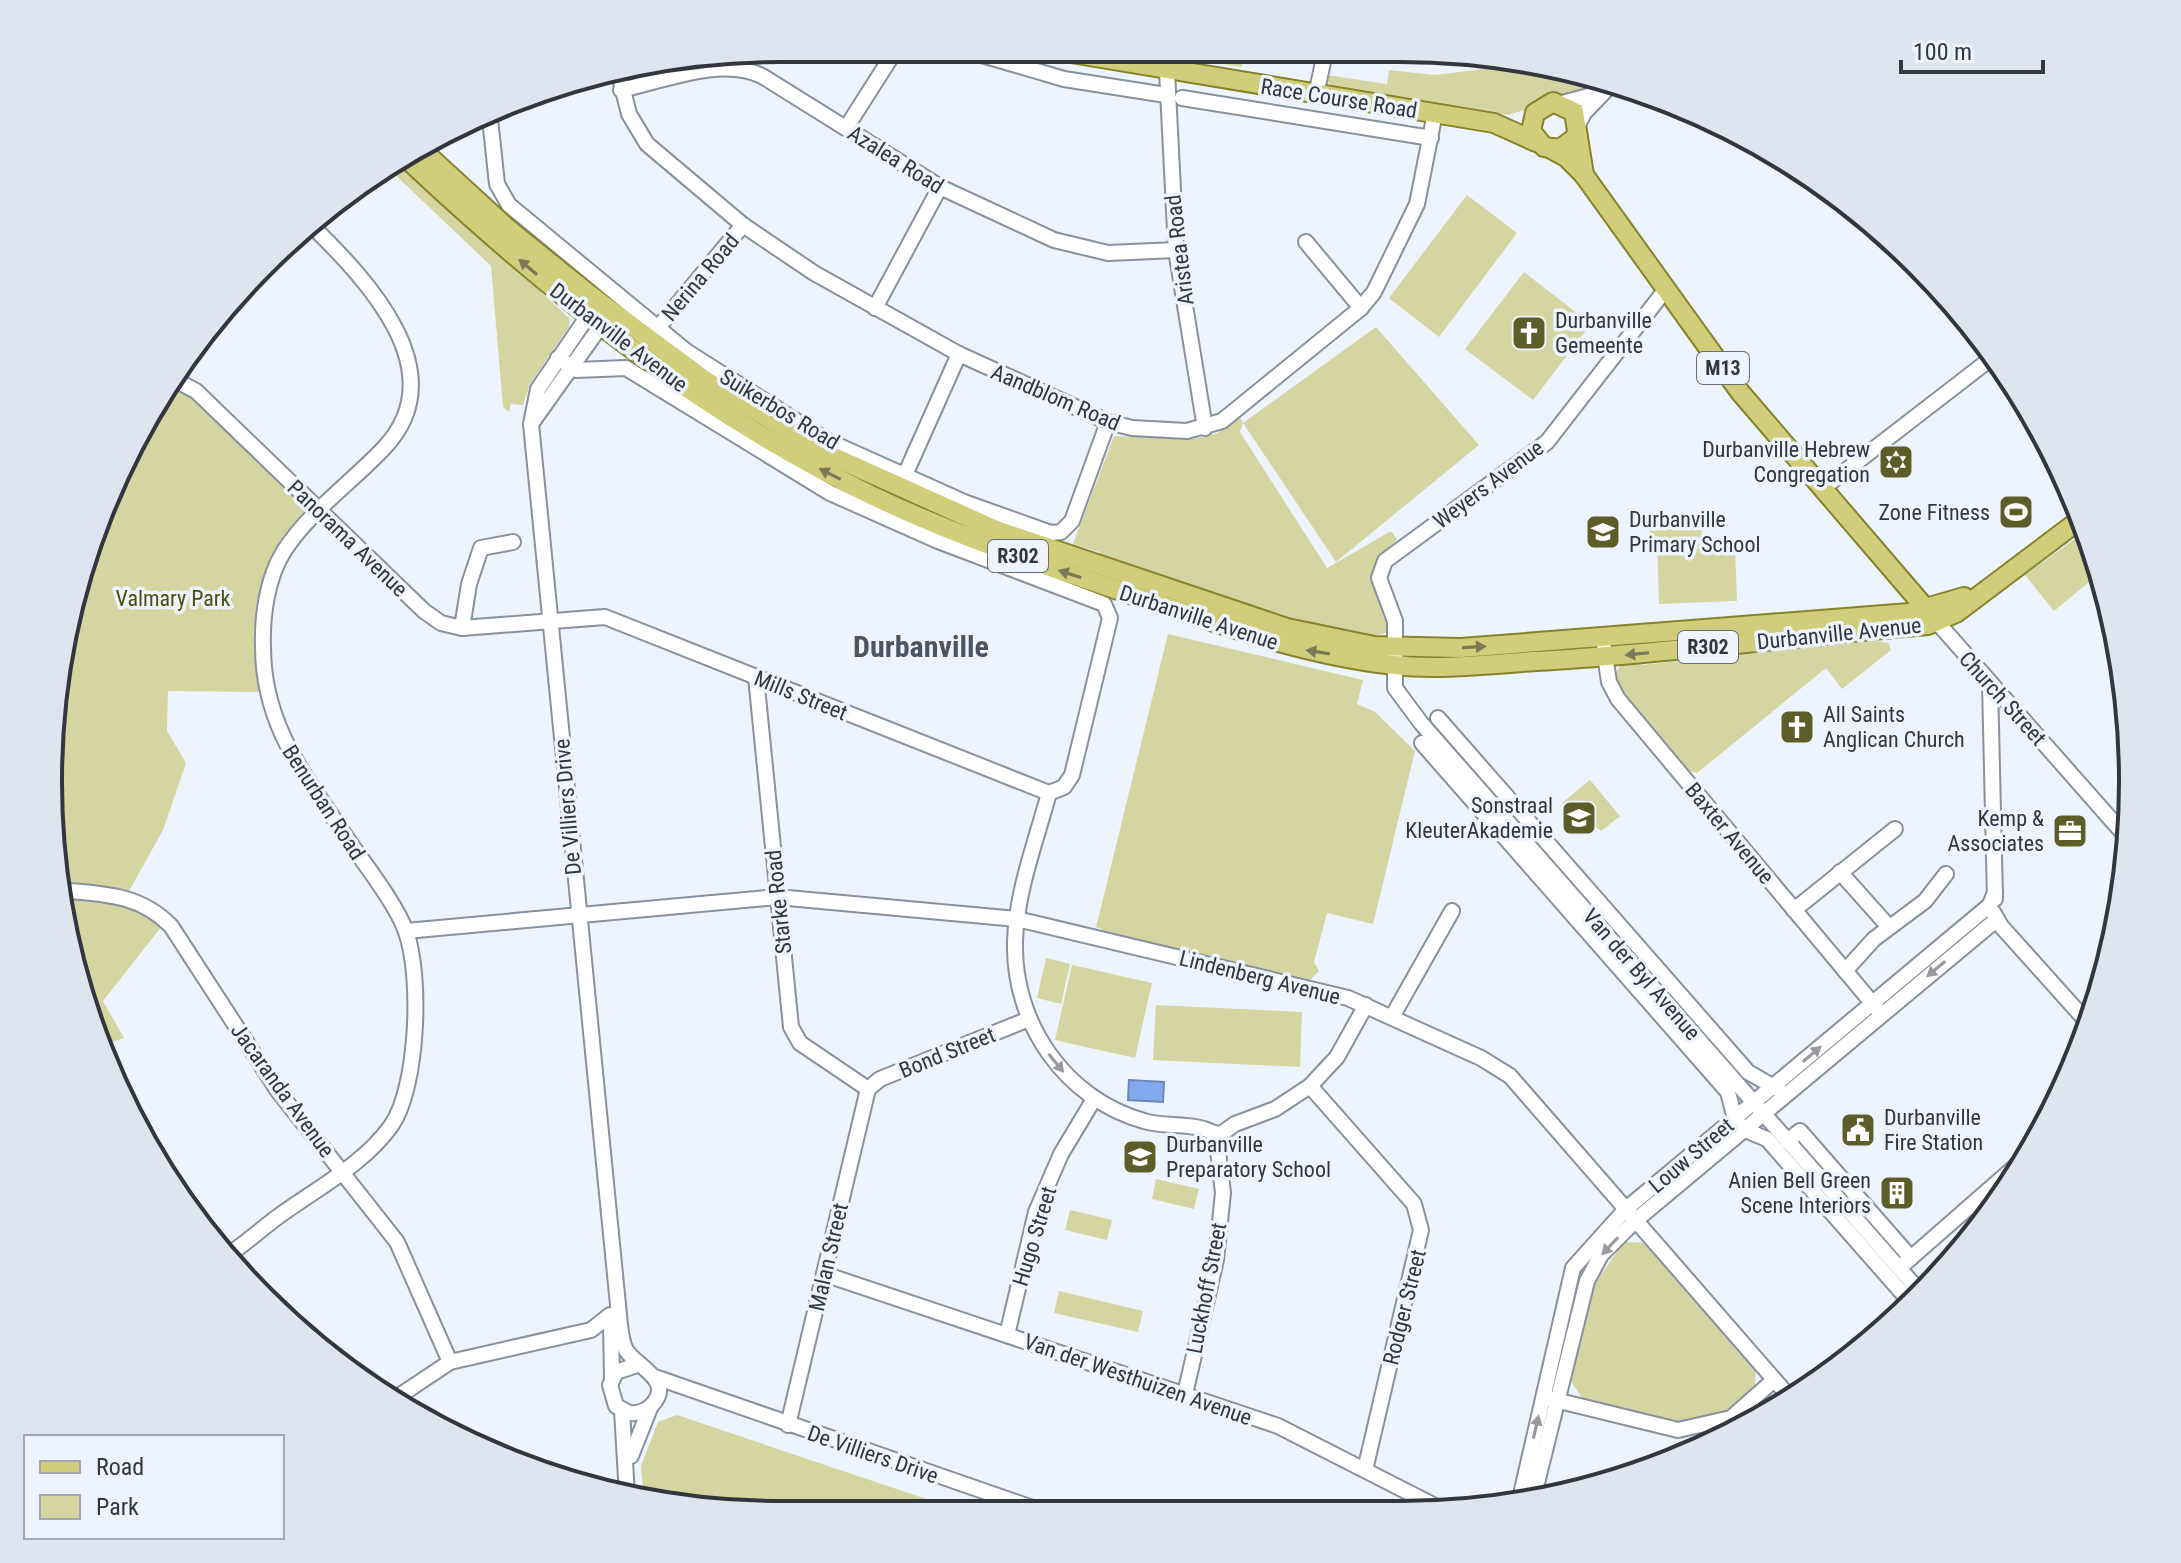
<svg xmlns="http://www.w3.org/2000/svg" width="2181" height="1563" font-family="'Roboto Condensed',sans-serif">
	<rect width="100%" height="100%" fill="#eef4fd"/>
	<!-- green -->
	<g fill="#d4d5a1">
		<path d="M1126 48H1245L1242 67Z"/>
		<path d="M1540 62 1599 83 1588 91 1508 115 1333 89 1326 79V75L1387 84 1389 70 1435 75Z"/>
		<path d="M399 160 570 319 569 327 530 384 523 405 511 404 509 412 503 407 491 266 386 166Z"/>
		<path d="M1467 195 1517 233 1439 337 1389 298Z"/>
		<path d="M1524 272 1591 324 1533 400 1465 349Z"/>
		<path d="M1376 327 1479 445 1336 562 1243 423 1240 432 1327 568 1391 531 1397 539C1375 564 1376 595 1389 626L1385 633C1353 650 1146 572 1101 557L1099 552 1073 544 1114 436 1194 439 1218 433 1240 417 1243 423Z"/>
		<path d="M172 385 193 396 308 511 274 560 263 692 168 691 167 731 186 763 163 830 129 891 56 885 54 685 123 457Z"/>
		<path d="M1701 513 1702 539 1709 540 1710 549 1735 548 1737 601 1659 604 1657 542H1650L1649 515Z"/>
		<path d="M2087 530 2100 573 2054 611 2025 575Z"/>
		<path d="M1168 634 1363 680 1357 704 1375 712 1415 751 1373 924 1327 913 1314 962 1319 971 1309 981 1102 933V929L1096 927Z"/>
		<path d="M1875 641 1889 643 1891 650 1842 689 1826 668 1697 773 1685 770 1617 687 1614 675 1623 662 1637 661 1642 665Z"/>
		<path d="M1590 780 1620 816 1601 831 1593 825 1594 804 1585 803 1584 811 1575 810V804L1562 803Z"/>
		<path d="M59 896 132 904 162 926 103 1001 124 1038 99 1046Z"/>
		<path d="M1046 958 1070 964 1061 1004 1037 998Z"/>
		<path d="M1072 965 1152 983 1135 1058 1055 1040Z"/>
		<path d="M1156 1005 1302 1012 1300 1067 1153 1060Z"/>
		<path d="M1156 1179 1199 1189 1194 1209 1152 1199Z"/>
		<path d="M1070 1210 1112 1220 1107 1240 1065 1230Z"/>
		<path d="M1624 1242 1648 1243 1756 1367 1755 1389 1722 1418 1679 1425 1585 1402 1570 1380 1595 1283Z"/>
		<path d="M1059 1291 1143 1311 1138 1332 1054 1313Z"/>
		<path d="M677 1415 965 1512 734 1513 644 1499 641 1466 658 1422Z"/>
	</g>
	<!-- water -->
	<path fill="#82abed" stroke="#6a88b8" stroke-width="2" d="M1129 1080 1164 1082 1163 1102 1128 1100Z"/>
	<g fill="none" stroke-linecap="round" stroke-linejoin="round">
		<defs>
			<g id="minor">
				<path d="M958 48 1064 79 1166 95"/>
				<path d="M618 70 629 114 647 144 743 225 814 273 959 354 1108 422 1132 428 1187 431 1222 421 1361 308 1374 292 1417 204 1435 113"/>
				<path d="M1167 71 1176 250 1205 428"/>
				<path d="M621 90C663 81 722 56 762 76L940 187 1054 240 1108 253 1176 250"/>
				<path d="M1316 95 1326 48"/>
				<path d="M1182 98 1431 138"/>
				<path d="M1562 103 1600 93"/>
				<path d="M490 119 497 184 509 205 686 351 828 441 964 502 1051 533 1061 532 1072 521 1108 422"/>
				<path d="M1578 125 1584 113 1609 87"/>
				<path d="M846 128 897 48"/>
				<path d="M1306 242 1361 308"/>
				<path d="M1666 289 1547 442 1385 561 1379 578 1395 621V688L1421 723 1921 1293"/>
				<path d="M875 308 940 187"/>
				<path d="M592 310 538 389 531 424 620 1325C621 1334 622 1343 626 1350 636 1367 675 1380 652 1405 645 1412 638 1414 629 1413L616 1406 610 1385 616 1372 637 1365"/>
				<path d="M657 329 743 225"/>
				<path d="M558 358 576 370 626 368 830 493 938 541 1104 604 1110 618 1072 775 1064 787 1049 793"/>
				<path d="M175 380 196 391 424 611 441 623 462 628 605 617 1049 793"/>
				<path d="M531 424 605 320"/>
				<path d="M905 475 959 354"/>
				<path d="M1822 489 1993 357"/>
				<path d="M1937 622 2130 841"/>
				<path d="M462 628 469 584 481 548 513 542"/>
				<path d="M1604 648 1609 682 1618 699 1878 1010"/>
				<path d="M756 677 791 1027 800 1043 868 1089"/>
				<path d="M1990 683 1995 899"/>
				<path d="M1438 718 1748 1072 1779 1090"/>
				<path d="M1422 743 1728 1092C1737 1127 1734 1126 1767 1139L1911 1303"/>
				<path d="M1049 793C1036 841 1016 893 1015 942 1013 1023 1065 1099 1144 1121 1163 1127 1185 1123 1204 1129 1211 1131 1213 1134 1221 1134L1235 1124 1275 1109 1310 1086 1337 1057 1366 1005"/>
				<path d="M1840 872 1889 927"/>
				<path d="M58 890C101 894 139 893 171 926L278 1091 397 1242 450 1362"/>
				<path d="M1794 910 1895 829"/>
				<path d="M1993 912 2001 926 2088 1023"/>
				<path d="M406 931 777 897 1017 919 1348 998 1481 1058 1510 1076 1786 1393"/>
				<path d="M1845 971 1874 939 1925 901 1946 874"/>
				<path d="M1392 1017 1452 911"/>
				<path d="M1310 1086 1414 1204 1421 1230 1365 1470"/>
				<path d="M868 1089 880 1079 1029 1019"/>
				<path d="M1787 1141 1800 1131 1911 1258"/>
				<path d="M225 1257C244 1245 261 1229 279 1216 316 1189 364 1164 391 1126 418 1088 422 976 406 932 397 905 363 862 346 837 305 775 263 726 263 647 262 616 267 578 284 551 309 512 352 482 384 448 456 372 366 279 312 226"/>
				<path d="M1905 1263 2025 1158"/>
				<path d="M824 1274 1278 1426 1441 1509"/>
				<path d="M611 1326 612 1378"/>
				<path d="M1007 1335 1036 1212 1061 1154 1094 1099"/>
				<path d="M655 1377 1044 1512"/>
				<path d="M1185 1394 1216 1260 1223 1193 1216 1134"/>
				<path d="M1551 1399 1678 1430 1731 1418 1774 1380"/>
				<path d="M393 1400 450 1362 591 1330 610 1315"/>
				<path d="M622 1410 627 1496"/>
				<path d="M788 1425 868 1089"/>
				<path d="M631 1456 650 1408"/>
				<path d="M1533 1499 1587 1281 1601 1255 1636 1220 1996 920"/>
				<path d="M1519 1503 1573 1268 1626 1209 1990 905 1995 892"/>
			</g>
			<g id="major">
				<path d="M1041 48 1494 123 1536 142"/>
				<path d="M1576 137 1560 149 1544 147 1531 131 1535 113 1553 102 1574 112 1584 175"/>
				<path d="M422 150 507 228 590 295 706 381 825 453 996 530 1287 628 1374 646 1461 648 1909 613 1964 597"/>
				<path d="M1553 150 1566 157 1584 175 1740 392 1933 617"/>
				<path d="M405 157C545 289 697 411 871 495 956 536 1046 566 1136 596 1222 625 1304 655 1394 665 1441 670 1489 664 1536 661 1667 654 1797 636 1928 625L1956 613 2082 518"/>
			</g>
		</defs>
		<!-- minor casing -->
		<use href="#minor" stroke="#88919f" stroke-width="18"/>
		<!-- major casing -->
		<use href="#major" stroke="#85842b" stroke-width="22"/>
		<!-- minor -->
		<use href="#minor" stroke="#fff" stroke-width="14"/>
		<!-- major -->
		<use href="#major" stroke="#d0ce7a" stroke-width="18"/>
	</g>
	<!-- one-way arrows -->
	<defs><path id="oneway-solid" d="M-6-.8H1V-3.2L6.5 0L1 3.2V.8H-6Z" transform="scale(2)"/></defs>
	<g fill="#7a7a58">
		<use href="#oneway-solid" transform="translate(528 267) rotate(-140)"/>
		<use href="#oneway-solid" transform="translate(830 474) rotate(-153)"/>
		<use href="#oneway-solid" transform="translate(1070 574) rotate(-162)"/>
		<use href="#oneway-solid" transform="translate(1474 647) rotate(-3)"/>
		<use href="#oneway-solid" transform="translate(1318 652) rotate(-171)"/>
		<use href="#oneway-solid" transform="translate(1637 654) rotate(174)"/>
	</g>
	<g fill="#999a9e">
		<use href="#oneway-solid" transform="translate(1936 969) rotate(140)"/>
		<use href="#oneway-solid" transform="translate(1812 1054) rotate(-40)"/>
		<use href="#oneway-solid" transform="translate(1056 1063) rotate(51)"/>
		<use href="#oneway-solid" transform="translate(1610 1246) rotate(133)"/>
		<use href="#oneway-solid" transform="translate(1536 1427) rotate(-77)"/>
	</g>
	<!-- icons -->
	<defs>
		<symbol id="church-square" viewBox="-11 -11 22 22"><rect x="-9" y="-9" width="18" height="18" rx="4" fill="#5d5d2a" stroke="#eef4fd"/><path d="M-1.2-6h2.4v3.5h3.3v2.4h-3.3V6h-2.4V-.1h-3.3v-2.4h3.3Z" fill="#fff"/></symbol>
		<symbol id="synagogue-square" viewBox="-11 -11 22 22"><rect x="-9" y="-9" width="18" height="18" rx="4" fill="#5d5d2a" stroke="#eef4fd"/><path d="M0-6.5L5.6 3.2H-5.6ZM0 6.5L5.6-3.2H-5.6Z" fill="#fff"/></symbol>
		<symbol id="stadium-square" viewBox="-11 -11 22 22"><rect x="-9" y="-9" width="18" height="18" rx="4" fill="#5d5d2a" stroke="#eef4fd"/><path d="M0-5a6.5 5 0 1 0 0 10a6.5 5 0 1 0 0-10ZM-3.5-1.8h7v3.6h-7Z" fill="#fff"/></symbol>
		<symbol id="school-square" viewBox="-11 -11 22 22"><rect x="-9" y="-9" width="18" height="18" rx="4" fill="#5d5d2a" stroke="#eef4fd"/><path d="M0-5L7-2L0 1L-7-2ZM-4 1L0 2.5L4 1V4Q0 6-4 4Z" fill="#fff"/></symbol>
		<symbol id="office-square" viewBox="-11 -11 22 22"><rect x="-9" y="-9" width="18" height="18" rx="4" fill="#5d5d2a" stroke="#eef4fd"/><path d="M-6-3h4V-5.5h4V-3h4V5H-6ZM-1-4.5V-3h2v-1.5ZM-6 0V1H6V0Z" fill="#fff"/></symbol>
		<symbol id="civic-square" viewBox="-11 -11 22 22"><rect x="-9" y="-9" width="18" height="18" rx="4" fill="#5d5d2a" stroke="#eef4fd"/><path d="M-.6-6.5H3V-4.5H.6V-3L4-1V1h2V6H-6V1h2V-1L-.6-3ZM-1.2 2.5V6h2.4V2.5Z" fill="#fff"/></symbol>
		<symbol id="building-square" viewBox="-11 -11 22 22"><rect x="-9" y="-9" width="18" height="18" rx="4" fill="#5d5d2a" stroke="#eef4fd"/><path d="M-4-6H4V6H1V3H-1V6H-4ZM-2.5-4.3h1.7v1.8h-1.7ZM.8-4.3h1.7v1.8H.8ZM-2.5-1h1.7V.8h-1.7ZM.8-1h1.7V.8H.8Z" fill="#fff"/></symbol>
	</defs>
	<g fill-rule="evenodd">
		<use href="#church-square" x="1509" y="313" width="40" height="40"/>
		<use href="#synagogue-square" x="1876" y="442" width="40" height="40"/>
		<use href="#stadium-square" x="1996" y="492" width="40" height="40"/>
		<use href="#school-square" x="1583" y="512" width="40" height="40"/>
		<use href="#church-square" x="1777" y="707" width="40" height="40"/>
		<use href="#school-square" x="1559" y="798" width="40" height="40"/>
		<use href="#office-square" x="2050" y="811" width="40" height="40"/>
		<use href="#civic-square" x="1838" y="1110" width="40" height="40"/>
		<use href="#school-square" x="1120" y="1137" width="40" height="40"/>
		<use href="#building-square" x="1877" y="1173" width="40" height="40"/>
	</g>
	<g text-anchor="middle" stroke-width="7" stroke-linejoin="round" paint-order="stroke">
		<!-- shield labels -->
		<g fill="#eef4fd" stroke="#6b6f77" stroke-width="2">
			<rect x="1697" y="352" width="52" height="32" rx="6"/>
			<rect x="988" y="540" width="60" height="32" rx="6"/>
			<rect x="1678" y="631" width="60" height="32" rx="6"/>
		</g>
		<g font-size="20" font-weight="bold" fill="#33363d">
			<text x="1723" y="375">M13</text>
			<text x="1018" y="563">R302</text>
			<text x="1708" y="654">R302</text>
		</g>
		<!-- street labels -->
		<g font-size="22" fill="#33363d" stroke="#eef4fd">
			<text transform="translate(1339 98) rotate(9)" y="8">Race Course Road</text>
			<text transform="translate(896 159) rotate(32)" y="8">Azalea Road</text>
			<text transform="translate(1179 250) rotate(-97)" y="8">Aristea Road</text>
			<text transform="translate(700 277) rotate(-50)" y="8">Nerina Road</text>
			<text transform="translate(619 337) rotate(37)" y="8">Durbanville Avenue</text>
			<text transform="translate(1056 397) rotate(23)" y="8">Aandblom Road</text>
			<text transform="translate(780 409) rotate(31)" y="8">Suikerbos Road</text>
			<text transform="translate(1488 484) rotate(-37)" y="8">Weyers Avenue</text>
			<text transform="translate(348 538) rotate(44)" y="8">Panorama Avenue</text>
			<text transform="translate(1199 617) rotate(18)" y="8">Durbanville Avenue</text>
			<text transform="translate(1839 633) rotate(-6)" y="8">Durbanville Avenue</text>
			<text transform="translate(801 695) rotate(22)" y="8">Mills Street</text>
			<text transform="translate(2003 698) rotate(48)" y="8">Church Street</text>
			<text transform="translate(324 802) rotate(57)" y="8">Benurban Road</text>
			<text transform="translate(567 807) rotate(-95)" y="8">De Villiers Drive</text>
			<text transform="translate(1730 833) rotate(50)" y="8">Baxter Avenue</text>
			<text transform="translate(778 902) rotate(-96)" y="8">Starke Road</text>
			<text transform="translate(1642 974) rotate(49)" y="8">Van der Byl Avenue</text>
			<text transform="translate(1260 977) rotate(14)" y="8">Lindenberg Avenue</text>
			<text transform="translate(947 1052) rotate(-22)" y="8">Bond Street</text>
			<text transform="translate(283 1090) rotate(54)" y="8">Jacaranda Avenue</text>
			<text transform="translate(1691 1155) rotate(-40)" y="8">Louw Street</text>
			<text transform="translate(1034 1236) rotate(-73)" y="8">Hugo Street</text>
			<text transform="translate(828 1257) rotate(-77)" y="8">Malan Street</text>
			<text transform="translate(1206 1288) rotate(-79)" y="8">Luckhoff Street</text>
			<text transform="translate(1404 1307) rotate(-76)" y="8">Rodger Street</text>
			<text transform="translate(1138 1379) rotate(19)" y="8">Van der Westhuizen Avenue</text>
			<text transform="translate(873 1454) rotate(19)" y="8">De Villiers Drive</text>
		</g>
		<!-- poi labels -->
		<g font-size="22" fill="#33363d" stroke="#eef4fd" text-anchor="start">
			<text x="1555" y="328">Durbanville<tspan x="1555" dy="25">Gemeente</tspan></text>
			<text x="1870" y="457" text-anchor="end">Durbanville Hebrew<tspan x="1870" dy="25">Congregation</tspan></text>
			<text x="1990" y="520" text-anchor="end">Zone Fitness</text>
			<text x="1629" y="527">Durbanville<tspan x="1629" dy="25">Primary School</tspan></text>
			<text x="1823" y="722">All Saints<tspan x="1823" dy="25">Anglican Church</tspan></text>
			<text x="1553" y="813" text-anchor="end">Sonstraal<tspan x="1553" dy="25">KleuterAkademie</tspan></text>
			<text x="2044" y="826" text-anchor="end">Kemp &amp;<tspan x="2044" dy="25">Associates</tspan></text>
			<text x="1884" y="1125">Durbanville<tspan x="1884" dy="25">Fire Station</tspan></text>
			<text x="1166" y="1152">Durbanville<tspan x="1166" dy="25">Preparatory School</tspan></text>
			<text x="1871" y="1188" text-anchor="end">Anien Bell Green<tspan x="1871" dy="25">Scene Interiors</tspan></text>
		</g>
		<!-- park labels -->
		<g font-size="22" fill="#4e4d0c" stroke="#eef4fd">
			<text x="173" y="606">Valmary Park</text>
		</g>
		<!-- district labels -->
		<g font-size="30" font-weight="bold" fill="#4c5461" stroke="#eef4fd">
			<text x="921" y="657">Durbanville</text>
		</g>
	</g>
	<!-- crop -->
	<path d="M0 0H2181V1563H0ZM781 62H1400A719 719 0 0 1 2119 781V782A719 719 0 0 1 1400 1501H781A719 719 0 0 1 62 782V781A719 719 0 0 1 781 62Z" fill="#dfe5ee" fill-rule="evenodd"/>
	<path fill="none" stroke="#33363d" stroke-width="4" d="M781 62H1400A719 719 0 0 1 2119 781V782A719 719 0 0 1 1400 1501H781A719 719 0 0 1 62 782V781A719 719 0 0 1 781 62Z"/>
	<!-- legend -->
	<rect x="24" y="1435" width="260" height="104" fill="#eef4fd" stroke="#a3a8b0" stroke-width="2"/>
	<rect x="40" y="1461" width="40" height="12" fill="#d0ce7a" stroke="#a3a8b0" stroke-width="2"/>
	<text x="96" y="1475" font-size="24" fill="#33363d">Road</text>
	<rect x="40" y="1495" width="40" height="24" fill="#d4d5a1" stroke="#a3a8b0" stroke-width="2"/>
	<text x="96" y="1515" font-size="24" fill="#33363d">Park</text>
	<!-- scale -->
	<path d="M1901 60v12h142v-12" fill="none" stroke="#33363d" stroke-width="4"/>
	<text x="1913" y="60" font-size="24" fill="#33363d" stroke="#eef4fd" stroke-width="6" paint-order="stroke">100 m</text>
</svg>
